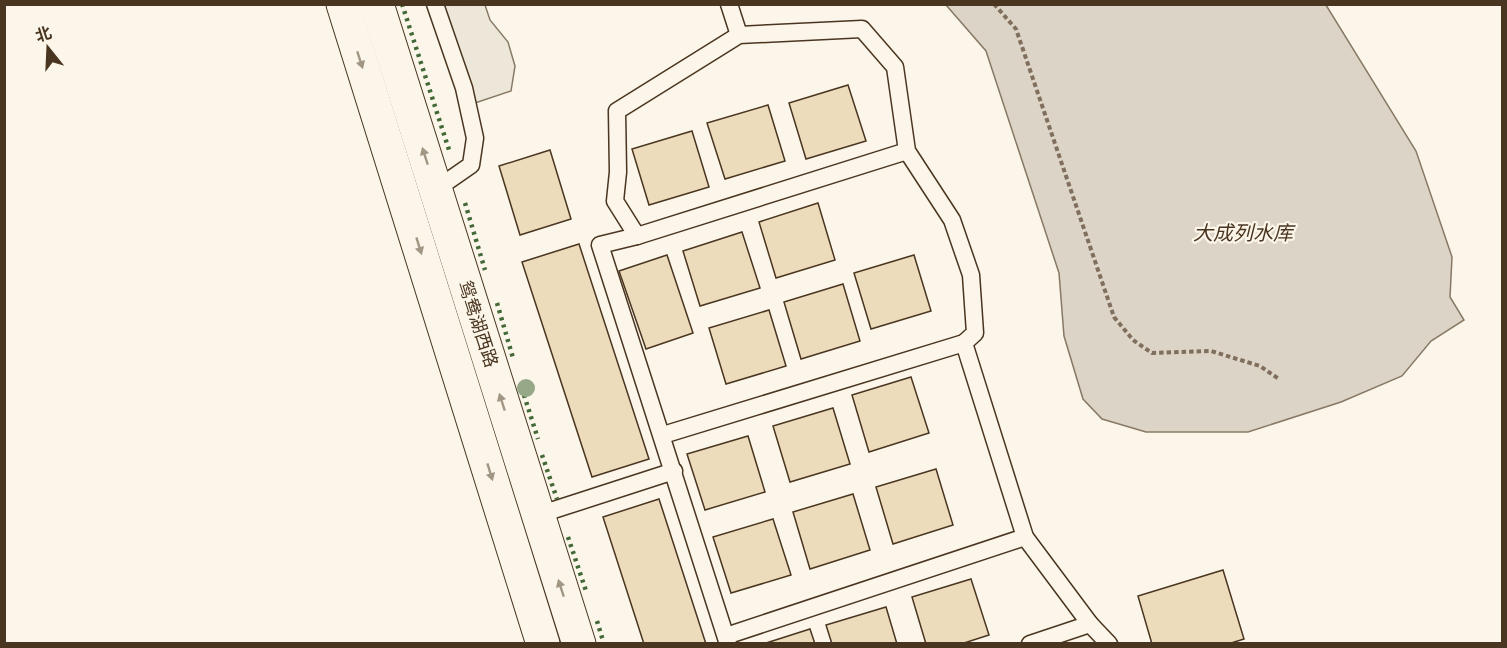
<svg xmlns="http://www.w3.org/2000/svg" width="1507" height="648" font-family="'Zilla Slab','Noto Sans SC',serif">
	<rect width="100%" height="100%" fill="#fbf6e9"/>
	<!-- parking -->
	<path fill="#ede7d9" stroke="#887966" stroke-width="1.5" d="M428 5H485L490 20 508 42 515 66 511 91 463 107Z"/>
	<!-- water -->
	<path fill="#dcd4c6" stroke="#887966" stroke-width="1.5" d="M946 5H1326L1416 151 1452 257 1450 297 1464 320 1431 341 1402 376 1341 402 1248 432H1146L1102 419 1083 399 1064 336 1059 273 986 51Z"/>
	<!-- building -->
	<g fill="#ecdcbc" stroke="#4a3520" stroke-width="1.5">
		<path d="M848 85 866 141 806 159 789 103Z"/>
		<path d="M768 105 785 161 725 179 707 123Z"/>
		<path d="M692 131 709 187 649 205 632 149Z"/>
		<path d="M550 150 571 219 520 235 499 166Z"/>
		<path d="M818 203 835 260 776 278 759 222Z"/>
		<path d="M742 232 760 288 700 306 683 251Z"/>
		<path d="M579 244 649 459 592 477 522 262Z"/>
		<path d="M667 255 693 333 646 349 619 271Z"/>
		<path d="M914 255 931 311 871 329 854 273Z"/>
		<path d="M843 284 860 341 801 359 784 302Z"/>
		<path d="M769 310 786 366 726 384 709 328Z"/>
		<path d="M911 377 929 433 869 452 852 395Z"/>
		<path d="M833 408 850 464 790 482 773 426Z"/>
		<path d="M748 436 765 492 705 510 687 454Z"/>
		<path d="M936 469 953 525 893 544 876 487Z"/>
		<path d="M853 494 870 550 810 569 793 512Z"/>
		<path d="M659 499 706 644H644L603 517Z"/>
		<path d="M773 519 791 575 731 593 713 537Z"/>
		<path d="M1223 570 1244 639 1228 644H1152L1138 596Z"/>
		<path d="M971 579 989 635 961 644H926L912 597Z"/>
		<path d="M886 607 897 644H832L826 625Z"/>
		<path d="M810 629 815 644H763Z"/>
	</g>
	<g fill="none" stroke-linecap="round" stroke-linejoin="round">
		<defs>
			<g id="service">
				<path d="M435 4 464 88 475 138 471 165 435 190"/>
				<path d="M729 4 739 35"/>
				<path d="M907 151 637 236 615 201 618 172 617 111 739 35 862 29 895 67 907 151 952 220 971 275 975 333 964 343 1025 537 1090 624 1109 644"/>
				<path d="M637 236 600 245 728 644"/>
				<path d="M663 435 964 343"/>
				<path d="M538 515 674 471"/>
				<path d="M726 636 1025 537"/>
				<path d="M1030 644 1090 624"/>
			</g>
			<g id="secondary">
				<path d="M343 4 543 644"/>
				<path d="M377 4 579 644"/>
			</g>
		</defs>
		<!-- service casing -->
		<use href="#service" stroke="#4a3520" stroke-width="19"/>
		<!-- secondary casing -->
		<use href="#secondary" stroke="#4a3520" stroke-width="35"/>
		<!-- path -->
		<path stroke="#7f6f5c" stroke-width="4" stroke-dasharray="4.5 3" stroke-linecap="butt" d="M994 4 1016 29 1114 317 1133 340 1152 353 1211 351 1260 366 1279 379"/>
		<!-- service -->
		<use href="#service" stroke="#fbf6e9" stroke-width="16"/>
		<!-- secondary -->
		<use href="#secondary" stroke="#fbf6e9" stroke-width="33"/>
		<!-- hedge -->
		<g stroke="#436837" stroke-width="4.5" stroke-dasharray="3 4.5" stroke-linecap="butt">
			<path d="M402 4 450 153"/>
			<path d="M465 203 485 270"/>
			<path d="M497 303 513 358"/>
			<path d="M524 395 538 439"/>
			<path d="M542 455 557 499"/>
			<path d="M568 537 586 591"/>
			<path d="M597 621 604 644"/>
		</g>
	</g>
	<!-- trees -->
	<circle fill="#96a887" cx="526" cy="388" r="9"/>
	<!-- one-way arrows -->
	<defs><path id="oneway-solid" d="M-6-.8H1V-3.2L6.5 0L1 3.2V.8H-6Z" transform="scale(1.5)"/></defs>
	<g fill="#a29684">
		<use href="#oneway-solid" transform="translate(360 60) rotate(72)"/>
		<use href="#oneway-solid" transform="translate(425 156) rotate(-108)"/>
		<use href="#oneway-solid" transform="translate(419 246) rotate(73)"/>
		<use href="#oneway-solid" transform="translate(502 402) rotate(-108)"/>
		<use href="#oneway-solid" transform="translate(490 472) rotate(73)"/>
		<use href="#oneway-solid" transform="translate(561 588) rotate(-108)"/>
	</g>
	<g text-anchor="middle" stroke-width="4.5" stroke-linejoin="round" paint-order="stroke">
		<!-- street labels -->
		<g font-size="18" fill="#4a3520" stroke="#fbf6e9">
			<text transform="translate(478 324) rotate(72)" y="6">鸳鸯湖西路</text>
		</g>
		<!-- water labels -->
		<g font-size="20" font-style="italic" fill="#4a3520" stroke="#fbf6e9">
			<text x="1243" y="240">大成列水库</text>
		</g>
	</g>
	<!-- border -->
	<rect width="1507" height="648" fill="none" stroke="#4a3520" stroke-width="12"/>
	<!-- north arrow -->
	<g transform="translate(48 48) rotate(342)" stroke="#fbf6e9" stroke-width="4.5" paint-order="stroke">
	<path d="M0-4.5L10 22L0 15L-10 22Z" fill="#4a3520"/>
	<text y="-9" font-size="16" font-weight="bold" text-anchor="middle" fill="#4a3520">北</text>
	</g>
</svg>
